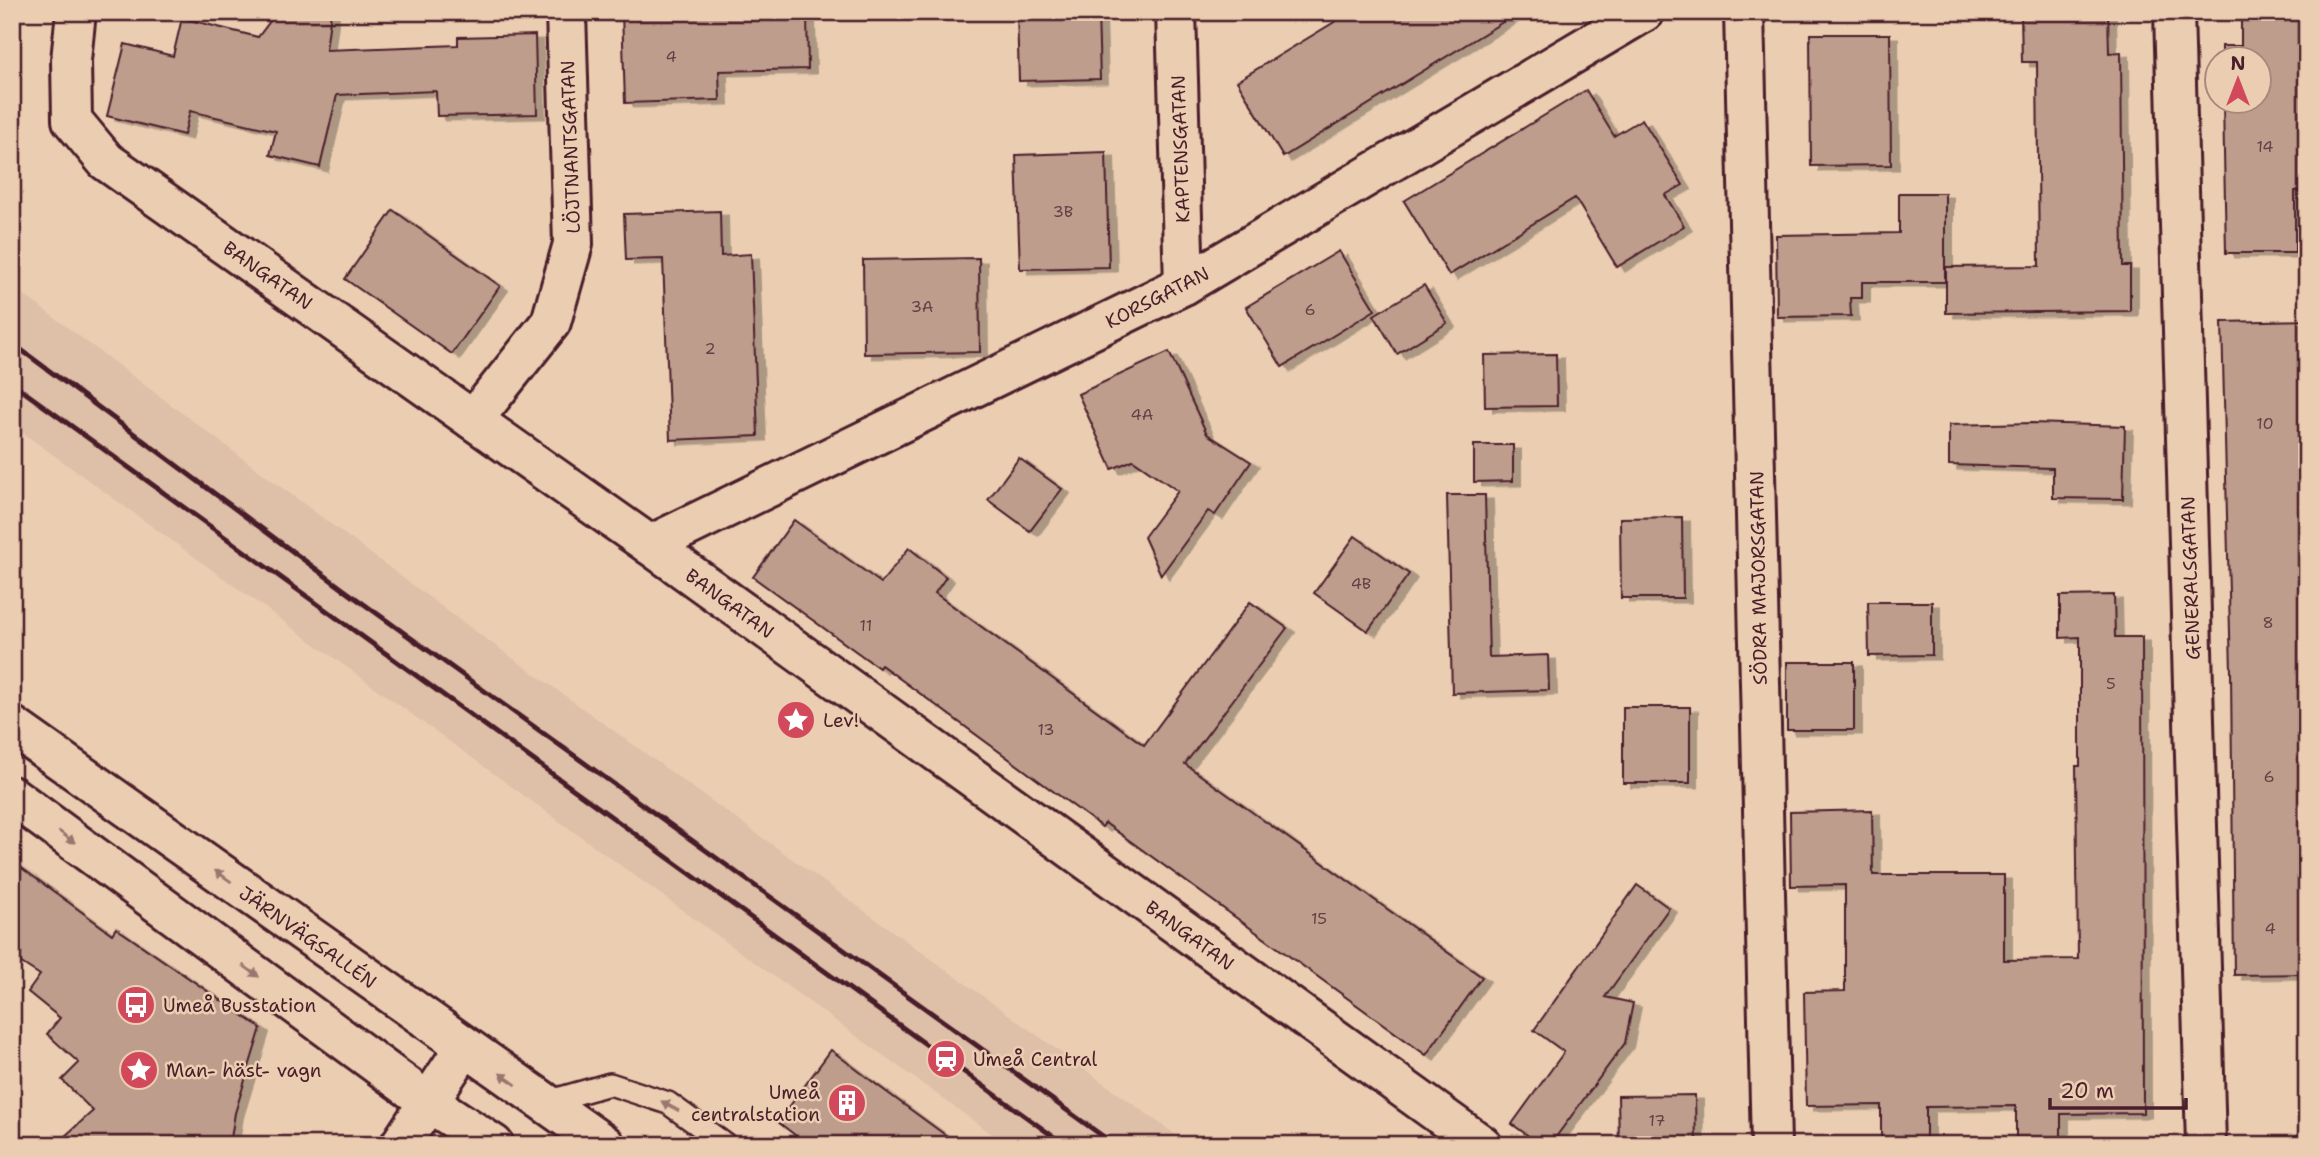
<svg xmlns="http://www.w3.org/2000/svg" width="2319" height="1157" font-family="'Shantell Sans',sans-serif">
	<defs>
		<filter id="shadow"><feDropShadow dx="8" dy="4.5" stdDeviation="0" flood-color="#0004"/></filter>
	</defs>
	<rect width="100%" height="100%" fill="#ebceb2"/>
	<filter id="ink" filterUnits="userSpaceOnUse"><feTurbulence type="fractalNoise" baseFrequency=".0143" numOctaves="2"/><feDisplacementMap in="SourceGraphic" scale="14" xChannelSelector="R" yChannelSelector="G"/><feConvolveMatrix kernelMatrix="1 2 1 2 8 2 1 2 1" color-interpolation-filters="sRGB"/></filter>
	<g filter="url(#ink)">
		<!-- built -->
		<path fill="#debfa7" d="M12 286 450 613 1190 1145H1007L12 425Z"/>
		<!-- building -->
		<g fill="#be9d8d" stroke="#4a1f2b" stroke-width="2" filter="url(#shadow)">
			<path d="M277 12H331L326 50 458 45V37L535 35 537 114 437 116 436 91 337 95 320 167 270 155 276 131 190 111 184 135 107 116 125 44 173 56 182 18 258 37Z"/>
			<path d="M622 12H807L808 69 719 71 720 100 625 103Z"/>
			<path d="M1017 12H1098L1100 79 1019 81Z"/>
			<path d="M1351 12H1519L1283 157 1237 81Z"/>
			<path d="M2021 12H2108L2109 53 2121 52 2123 266H2130V311L1946 313V267L2039 266 2037 62H2022Z"/>
			<path d="M2241 12H2307V191H2295V253H2226L2223 102H2259V60H2222V46H2241Z"/>
			<path d="M1810 34H1890L1891 165 1811 166Z"/>
			<path d="M1586 90 1614 136 1642 119 1683 185 1665 195 1684 226 1617 267 1575 198 1449 275 1404 201Z"/>
			<path d="M1106 152 1109 267 1020 269 1016 155Z"/>
			<path d="M1899 193H1945V282H1862V298H1850L1851 316 1777 317 1776 235 1899 233Z"/>
			<path d="M393 210 500 286 452 354 345 279Z"/>
			<path d="M720 211 721 256 751 254 758 436 670 440 663 259 626 260 624 214Z"/>
			<path d="M1339 251 1375 310 1282 367 1246 307Z"/>
			<path d="M979 258 980 352 864 354 863 260Z"/>
			<path d="M1424 285 1447 323 1397 354 1374 315Z"/>
			<path d="M2307 320V974L2234 975 2231 672 2222 322Z"/>
			<path d="M1169 352 1207 434 1251 462 1215 515 1208 511 1161 575 1144 537 1178 491 1133 460 1112 469 1078 394Z"/>
			<path d="M1556 354 1557 406 1485 407 1484 355Z"/>
			<path d="M2032 423 2125 426 2123 499 2053 498V468L1949 465V425Z"/>
			<path d="M1474 445H1513V481L1474 482Z"/>
			<path d="M1019 458 1062 489 1030 531 988 500Z"/>
			<path d="M1447 495H1485L1489 657 1548 655 1549 690 1452 693Z"/>
			<path d="M1682 517 1683 598H1621L1620 518Z"/>
			<path d="M794 520 881 583 909 548 946 577 935 593 1144 745 1250 602 1287 628 1185 764 1482 977 1426 1055 1105 823 1102 827 881 665 879 668 753 577Z"/>
			<path d="M1355 536 1409 574 1368 631 1314 593Z"/>
			<path d="M2114 595 2115 637H2142L2143 1113 2061 1114V1145H2016V1106L1926 1107V1145H1881V1105L1806 1106 1804 992 1845 991V885L1791 886 1790 812 1872 810 1873 875H2004V960L2078 959 2076 766H2080V637L2060 638V596Z"/>
			<path d="M1868 602H1932V655L1869 656Z"/>
			<rect x="1787" y="662" width="67" height="68"/>
			<rect x="1623" y="707" width="67" height="76"/>
			<path d="M12 861 112 934 116 928 261 1028 235 1113 230 1145H55L93 1111 62 1080 79 1063 47 1034 60 1018 28 992 40 975 12 957Z"/>
			<path d="M1637 885 1669 908 1605 997 1633 1003 1625 1043 1550 1145H1541L1512 1124 1564 1052 1534 1030Z"/>
			<path d="M831 1050 877 1085 959 1145H808L778 1122Z"/>
			<path d="M1695 1095 1696 1145H1619L1618 1096Z"/>
		</g>
		<g fill="none" stroke-linecap="round" stroke-linejoin="round">
			<defs>
				<path id="service" d="M543 1103 610 1084 668 1103 726 1145"/>
				<g id="minor">
					<path d="M76 12 71 60 72 120 106 161 650 545 1482 1145"/>
					<path d="M1176 12 1184 285"/>
					<path d="M1744 12 1771 1145"/>
					<path d="M2174 12 2206 1145"/>
					<path d="M473 420 551 322 573 244 566 12"/>
					<path d="M650 545 1184 285 1644 12"/>
					<path d="M400 1145 464 1048"/>
				</g>
				<g id="secondary">
					<path d="M12 726 605 1145"/>
					<path d="M12 796 427 1101 494 1145"/>
				</g>
			</defs>
			<!-- service casing -->
			<use href="#service" stroke="#4a1f2b" stroke-width="26"/>
			<!-- minor casing -->
			<use href="#minor" stroke="#4a1f2b" stroke-width="44"/>
			<!-- secondary casing -->
			<use href="#secondary" stroke="#4a1f2b" stroke-width="44"/>
			<!-- service -->
			<use href="#service" stroke="#ebceb2" stroke-width="21"/>
			<!-- minor -->
			<use href="#minor" stroke="#ebceb2" stroke-width="38"/>
			<!-- secondary -->
			<use href="#secondary" stroke="#ebceb2" stroke-width="38"/>
			<!-- rail -->
			<g stroke="#4a1f2b" stroke-width="5">
				<path d="M12 343 343 589 1115 1145"/>
				<path d="M12 383 1065 1145"/>
			</g>
		</g>
		<!-- one-way arrows -->
		<defs><path id="oneway-solid" d="M-6-.8H1V-3.2L6.5 0L1 3.2V.8H-6Z" transform="scale(1.75)"/></defs>
		<g fill="#9a766e">
			<use href="#oneway-solid" transform="translate(67 837) rotate(36)"/>
			<use href="#oneway-solid" transform="translate(223 876) rotate(-145)"/>
			<use href="#oneway-solid" transform="translate(251 971) rotate(36)"/>
			<use href="#oneway-solid" transform="translate(508 1079) rotate(-145)"/>
			<use href="#oneway-solid" transform="translate(670 1106) rotate(-151)"/>
		</g>
	</g>
	<!-- icons -->
	<defs>
		<symbol id="sight-disc" viewBox="-11 -11 22 22"><circle r="9.5" fill="#d1495b" stroke="#ebceb2"/><path d="M0-6L1.8-2.2L6-1.7L2.9 1.2L3.7 5.4L0 3.3L-3.7 5.4L-2.9 1.2L-6-1.7L-1.8-2.2Z" fill="#fff"/></symbol>
		<symbol id="bus-disc" viewBox="-11 -11 22 22"><circle r="9.5" fill="#d1495b" stroke="#ebceb2"/><path d="M-5-6H5V4H4V6H2V4H-2V6H-4V4H-5ZM-3.5-4V0h7V-4ZM-3.5 1.2v1.5H-2V1.2ZM2 1.2v1.5H3.5V1.2Z" fill="#fff"/></symbol>
		<symbol id="station-disc" viewBox="-11 -11 22 22"><circle r="9.5" fill="#d1495b" stroke="#ebceb2"/><path d="M-3-6H3Q5-6 5-4V2Q5 4 3 4L4.5 6H3L1.5 4h-3L-3 6H-4.5L-3 4Q-5 4-5 2V-4Q-5-6-3-6ZM-3.5-4v3h7v-3ZM-3.5 1v1.5H-2V1ZM2 1v1.5H3.5V1Z" fill="#fff"/></symbol>
		<symbol id="building-disc" viewBox="-11 -11 22 22"><circle r="9.5" fill="#d1495b" stroke="#ebceb2"/><path d="M-4-6H4V6H1V3H-1V6H-4ZM-2.5-4.3h1.7v1.8h-1.7ZM.8-4.3h1.7v1.8H.8ZM-2.5-1h1.7V.8h-1.7ZM.8-1h1.7V.8H.8Z" fill="#fff"/></symbol>
	</defs>
	<g fill-rule="evenodd">
		<use href="#sight-disc" x="774" y="698" width="44" height="44"/>
		<use href="#bus-disc" x="114" y="983" width="44" height="44"/>
		<use href="#station-disc" x="924" y="1037" width="44" height="44"/>
		<use href="#sight-disc" x="117" y="1048" width="44" height="44"/>
		<use href="#building-disc" x="825" y="1081" width="44" height="44"/>
	</g>
	<g text-anchor="middle" stroke-width="5" stroke-linejoin="round" paint-order="stroke">
		<!-- number labels -->
		<g font-size="16" fill="#673e44">
			<text x="671" y="62">4</text>
			<text x="2265" y="152">14</text>
			<text x="1063" y="217">3B</text>
			<text x="922" y="312">3A</text>
			<text x="1310" y="315">6</text>
			<text x="710" y="354">2</text>
			<text x="1142" y="420">4A</text>
			<text x="2265" y="429">10</text>
			<text x="1361" y="589">4B</text>
			<text x="2268" y="628">8</text>
			<text x="866" y="631">11</text>
			<text x="2111" y="689">5</text>
			<text x="1046" y="735">13</text>
			<text x="2269" y="782">6</text>
			<text x="1319" y="924">15</text>
			<text x="2270" y="934">4</text>
			<text x="1657" y="1126">17</text>
		</g>
		<!-- street labels -->
		<g font-size="19" fill="#4a1f2b" stroke="#ebceb2">
			<text transform="translate(570 147) rotate(-92)" y="7">LÖJTNANTSGATAN</text>
			<text transform="translate(1180 149) rotate(-92)" y="7">KAPTENSGATAN</text>
			<text transform="translate(268 275) rotate(35)" y="7">BANGATAN</text>
			<text transform="translate(1157 297) rotate(-27)" y="7">KORSGATAN</text>
			<text transform="translate(1758 578) rotate(-91)" y="7">SÖDRA MAJORSGATAN</text>
			<text transform="translate(2190 578) rotate(-92)" y="7">GENERALSGATAN</text>
			<text transform="translate(730 603) rotate(36)" y="7">BANGATAN</text>
			<text transform="translate(1190 935) rotate(36)" y="7">BANGATAN</text>
			<text transform="translate(308 937) rotate(35)" y="7">JÄRNVÄGSALLÉN</text>
		</g>
		<!-- poi labels -->
		<g font-size="19" fill="#4a1f2b" stroke="#ebceb2" text-anchor="start">
			<text x="823" y="727">Lev!</text>
			<text x="163" y="1012">Umeå Busstation</text>
			<text x="973" y="1066">Umeå Central</text>
			<text x="166" y="1077">Man- häst- vagn</text>
			<text x="820" y="1099" text-anchor="end">Umeå<tspan x="820" dy="22">centralstation</tspan></text>
		</g>
	</g>
	<!-- margin -->
	<rect width="2319" height="1157" fill="none" stroke="#ebceb2" stroke-width="42"/>
	<rect x="21" y="21" width="2277" height="1115" fill="none" stroke="#4a1f2b" stroke-width="2.5" filter="url(#ink)"/>
	<!-- north arrow -->
	<g transform="translate(2238 80)"><circle r="33" fill="#ebceb2" stroke="#ab887c" stroke-width="2"/>
	<path d="M0-5L12 26L0 18L-12 26Z" fill="#d1495b"/>
	<text y="-10" font-size="19" font-weight="bold" text-anchor="middle" fill="#4a1f2b">N</text>
	</g>
	<!-- scale -->
	<path d="M2050 1098v10h136v-10" fill="none" stroke="#4a1f2b" stroke-width="3.5"/>
	<text x="2060" y="1098" font-size="21" fill="#4a1f2b" stroke="#ebceb2" stroke-width="5" paint-order="stroke">20 m</text>
</svg>
